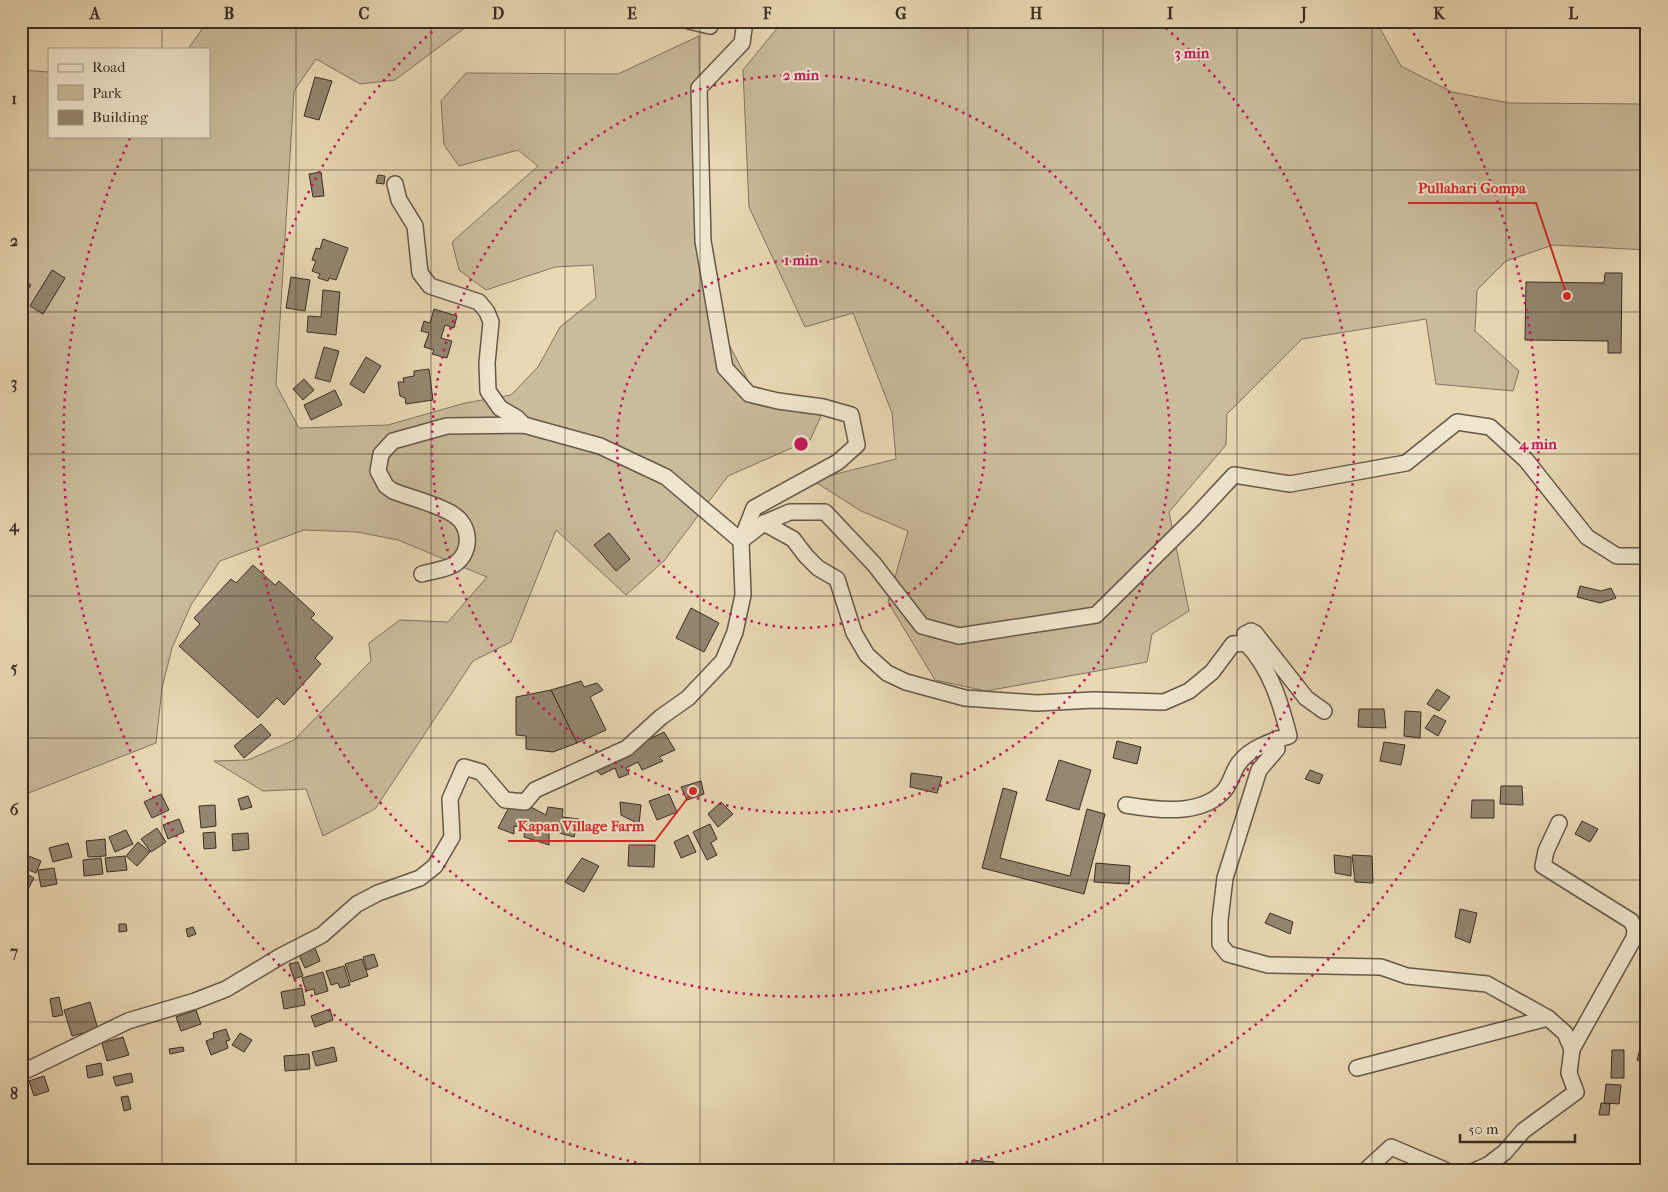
<svg xmlns="http://www.w3.org/2000/svg" width="1668" height="1192" font-family="'IM FELL French Canon',serif">
	<rect width="100%" height="100%" fill="#e8d8b3"/>
	<filter id="stains"><feTurbulence type="fractalNoise" baseFrequency=".004" numOctaves="4"/><feColorMatrix values="0 0 0 0 .2 0 0 0 0 .09 0 0 0 0 .02 0 0 0 .5 -.17"/></filter>
	<radialGradient id="worn" r=".72"><stop offset=".6" stop-color="#630" stop-opacity="0"/><stop offset="1" stop-color="#630" stop-opacity=".3"/></radialGradient>
	<!-- green -->
	<g fill="#cabb9b" stroke="#827461">
		<path d="M201 21H474L395 80 360 84 316 59 294 91 276 385 299 428 388 425 465 403 511 395 538 367 560 327 596 298 593 265 555 267 486 290 459 270 452 242 538 166 518 150 459 166 444 145 441 101 466 73 618 74 699 36 700 218 721 329 754 392 822 414 810 440 728 476 664 561 626 595 556 530 511 642 473 661 375 809 323 836 306 789 263 791 214 761 248 760 294 740 371 661 369 643 400 620 448 622 487 577 398 540 357 532 304 530 220 561 191 605 172 648 162 688 156 743 21 796V70L49 72V136H209V49H188L203 28Z"/>
		<path d="M783 21H1376L1401 66 1452 92 1509 103 1647 104V250L1553 245 1506 261 1477 290 1475 331 1519 371 1513 391 1436 384 1426 319 1302 339 1227 414 1226 445 1169 512 1189 611 1152 634 1147 662 986 691 935 680 888 602 908 531 861 511 812 480 896 459 892 413 853 313 805 327 749 207 743 70Z"/>
	</g>
	<!-- building -->
	<g fill="#948670" stroke="#3a2d27">
		<path d="M315 77 332 81 319 120 304 116Z"/>
		<path d="M321 172 324 196 313 197 309 174Z"/>
		<path d="M378 175 385 176 384 184 376 183Z"/>
		<path d="M323 239 348 248 336 280 329 278 328 281 318 278 320 274 312 271 316 261 312 260 316 248 320 249Z"/>
		<path d="M52 270 65 278 43 314 30 306Z"/>
		<path d="M1605 273H1622L1621 353H1608V341L1525 340 1526 282 1604 283Z"/>
		<path d="M291 277 310 280 305 311 286 308Z"/>
		<path d="M21 279 31 285 21 300Z"/>
		<path d="M323 290 340 292 336 335 307 332 308 316 321 317Z"/>
		<path d="M434 309 457 316 454 328 445 325 441 338 452 341 447 358 432 354 434 350 424 347 429 333 421 331 424 321 430 323Z"/>
		<path d="M324 347 339 351 330 382 315 378Z"/>
		<path d="M366 357 381 366 364 393 350 384Z"/>
		<path d="M429 369 433 400 406 404 405 398 400 396 398 382H404L403 378 414 376V371Z"/>
		<path d="M304 379 314 390 303 400 293 389Z"/>
		<path d="M335 390 342 405 311 420 304 405Z"/>
		<path d="M609 533 630 559 616 571 594 545Z"/>
		<path d="M253 565 275 585 279 581 315 614 311 618 333 638 315 658 321 664 284 705 277 698 258 718 179 646 200 624 194 618 231 579 236 583Z"/>
		<path d="M1580 586 1601 591 1611 588 1616 598 1600 603 1577 597Z"/>
		<path d="M691 608 719 623 704 652 676 638Z"/>
		<path d="M581 681 584 687 597 683 603 690 590 697 606 730 577 743 551 690Z"/>
		<path d="M1437 689 1450 697 1439 711 1427 704Z"/>
		<path d="M551 690 577 743 553 752 526 749V736L516 735V697Z"/>
		<path d="M1359 709H1384L1386 728 1358 727Z"/>
		<path d="M1405 711 1421 712 1420 738 1404 736Z"/>
		<path d="M1434 715 1446 721 1438 736 1425 728Z"/>
		<path d="M261 724 271 735 244 758 234 746Z"/>
		<path d="M664 732 675 750 659 757 663 761 642 770 638 762 626 768 629 774 619 778 615 768 601 775 592 766Z"/>
		<path d="M1117 741 1141 747 1137 764 1113 758Z"/>
		<path d="M1384 742 1405 745 1401 765 1380 761Z"/>
		<path d="M1059 760 1091 770 1079 810 1046 800Z"/>
		<path d="M1310 770 1323 775 1319 784 1305 779Z"/>
		<path d="M911 773 942 777 937 793 910 787Z"/>
		<path d="M701 781 704 794 687 800 681 787Z"/>
		<path d="M1501 786H1522L1523 805 1500 804Z"/>
		<path d="M1003 788 1017 792 1000 858 1070 876 1087 809 1105 814 1084 894 982 868Z"/>
		<path d="M161 794 169 810 152 818 144 802Z"/>
		<path d="M669 794 677 812 657 820 649 801Z"/>
		<path d="M248 796 252 807 241 810 238 799Z"/>
		<path d="M1472 800H1494V818H1471Z"/>
		<path d="M620 802 641 805 639 824 621 815Z"/>
		<path d="M721 802 733 814 718 827 708 814Z"/>
		<path d="M215 805 216 826 201 828 199 806Z"/>
		<path d="M527 805 546 815 548 807 563 809 562 817 579 819 574 837 549 830V845L524 837 525 828 514 826V834L498 828 509 807Z"/>
		<path d="M179 819 184 832 168 839 163 825Z"/>
		<path d="M1582 821 1598 829 1590 842 1575 834Z"/>
		<path d="M710 824 717 839 711 843 717 855 707 860 693 832Z"/>
		<path d="M157 828 166 842 151 852 141 839Z"/>
		<path d="M126 830 133 844 115 852 109 837Z"/>
		<path d="M215 832 216 848 204 849 203 833Z"/>
		<path d="M248 833 249 849 233 851 232 834Z"/>
		<path d="M688 835 696 852 681 858 674 842Z"/>
		<path d="M105 839 106 856 88 857 86 841Z"/>
		<path d="M138 842 150 852 137 866 126 856Z"/>
		<path d="M68 843 72 857 53 862 49 848Z"/>
		<path d="M629 845H655L654 867 628 866Z"/>
		<path d="M24 854 41 861 36 873 21 867Z"/>
		<path d="M1334 855 1351 857V876L1335 873Z"/>
		<path d="M1352 855 1372 856 1373 883 1355 882Z"/>
		<path d="M125 856 127 870 107 872 105 858Z"/>
		<path d="M101 858 103 874 84 876 83 860Z"/>
		<path d="M582 858 599 866 584 892 565 882Z"/>
		<path d="M1096 863 1130 866 1129 884 1094 882Z"/>
		<path d="M54 868 57 884 41 887 38 870Z"/>
		<path d="M21 871 34 878 27 891 21 888Z"/>
		<path d="M21 889 27 891 21 906Z"/>
		<path d="M1460 909 1477 913 1470 943 1455 937Z"/>
		<path d="M1270 913 1293 922 1290 934 1265 923Z"/>
		<path d="M119 924H126L127 931 119 932Z"/>
		<path d="M193 927 196 934 188 937 186 929Z"/>
		<path d="M315 948 320 961 305 968 299 955Z"/>
		<path d="M374 954 378 966 367 970 363 957Z"/>
		<path d="M362 959 368 976 351 982 345 964Z"/>
		<path d="M298 962 303 976 294 979 289 964Z"/>
		<path d="M344 966 350 985 340 988 338 983 331 985 326 971Z"/>
		<path d="M323 972 328 991 315 995 314 989 306 991 302 978Z"/>
		<path d="M302 988 305 1005 284 1009 281 992Z"/>
		<path d="M59 997 63 1015 53 1017 50 999Z"/>
		<path d="M90 1002 98 1029 72 1036 64 1010Z"/>
		<path d="M330 1009 333 1020 315 1027 311 1016Z"/>
		<path d="M196 1010 201 1024 181 1031 176 1017Z"/>
		<path d="M226 1029 230 1040 226 1041 228 1048 211 1055 206 1041 214 1038 213 1033Z"/>
		<path d="M240 1033 252 1040 244 1052 232 1045Z"/>
		<path d="M123 1037 129 1055 107 1061 102 1043Z"/>
		<path d="M1642 1042 1647 1043V1064L1637 1060Z"/>
		<path d="M183 1047 184 1051 170 1054 169 1049Z"/>
		<path d="M334 1047 337 1061 316 1066 312 1052Z"/>
		<path d="M1612 1050H1624V1078H1611Z"/>
		<path d="M309 1054 310 1069 285 1071 284 1056Z"/>
		<path d="M101 1063 103 1075 88 1078 86 1066Z"/>
		<path d="M131 1073 133 1082 116 1086 113 1077Z"/>
		<path d="M44 1076 49 1091 34 1096 29 1081Z"/>
		<path d="M1606 1084 1621 1085 1619 1104 1604 1103Z"/>
		<path d="M128 1096 131 1109 124 1111 121 1097Z"/>
		<path d="M1601 1103 1610 1104 1609 1115H1599Z"/>
		<path d="M972 1160 994 1162 993 1171H971Z"/>
	</g>
	<g fill="none" stroke-linecap="round" stroke-linejoin="round">
		<defs>
			<g id="minor">
				<path d="M689 21 710 26 713 21"/>
				<path d="M395 184 399 200 415 226 420 273 430 286 479 302 487 312 491 322 487 363 488 391 500 408 517 418 524 425"/>
				<path d="M764 523 793 539 806 556 818 568 837 579 854 633 867 655 887 673 906 682 965 698 1037 703 1094 700 1164 702 1189 691 1212 672 1233 644 1246 643C1271 670 1280 701 1289 736 1271 741 1250 748 1239 763 1232 772 1231 785 1222 793 1198 816 1156 810 1126 805"/>
				<path d="M742 540 764 523 790 512H825L874 564 922 626 959 636 1096 615 1194 518 1234 475 1290 484 1406 463 1457 422 1490 427 1526 460 1587 537 1617 556H1647"/>
				<path d="M422 574C432 571 445 570 455 564 472 552 471 526 454 515 440 505 411 498 393 491L386 486 378 471 381 454 393 441 447 426 524 425 600 446 666 477 741 541"/>
				<path d="M1246 643 1245 634 1251 631 1255 633 1306 698 1324 711"/>
				<path d="M1276 739 1277 749 1259 770 1225 878 1220 920V944L1228 954 1268 965 1381 967 1407 976 1487 984 1548 1018 1565 1033 1572 1049"/>
				<path d="M1357 1068 1548 1018"/>
				<path d="M21 1073 128 1021 195 1001 226 989 281 956 322 935 357 904 378 893 420 878 435 866 452 837 450 799 464 767 481 772 505 800 525 802 535 790 627 748 661 717 688 698 723 661 735 632 743 595 741 541 754 508 838 462 857 445 851 415 823 407 778 401 749 394 725 368 703 241 699 88 742 43 745 21"/>
				<path d="M1365 1171 1391 1147 1447 1171"/>
				<path d="M1474 1171 1488 1165"/>
				<path d="M1493 1171 1488 1165 1505 1152 1523 1131 1576 1092 1569 1073 1572 1049 1634 938 1635 929 1631 921 1543 866 1546 851 1559 823"/>
			</g>
		</defs>
		<!-- minor casing -->
		<use href="#minor" stroke="#66584a" stroke-width="18"/>
		<!-- minor -->
		<use href="#minor" stroke="#f0e6ce" stroke-width="15"/>
	</g>
	<!-- grid -->
	<path fill="none" stroke="#3a2d27" stroke-width="1" stroke-opacity="0.55" d="M162 21V49M296 21V1171M431 21V1171M565 21V1171M700 21V1171M834 21V1171M968 21V1171M1103 21V1171M1237 21V1171M1372 21V1171M1506 21V1171M162 136V1171M21 170H1647M21 312H1647M21 454H1647M21 596H1647M21 738H1647M21 880H1647M21 1022H1647"/>
	<!-- distance rings -->
	<g fill="none" stroke="#c2185b" stroke-width="2.5" stroke-dasharray="2.5 5">
		<circle cx="801" cy="444" r="184"/>
		<circle cx="801" cy="444" r="369"/>
		<path d="M1160 23A553 553 0 1 1 442 23"/>
		<path d="M673 1170A737 737 0 0 1 130 138M1405 21A737 737 0 0 1 929 1170"/>
	</g>
	<circle cx="801" cy="444" r="8" fill="#c2185b" stroke="#f0e6ce" stroke-width="2.5"/>
	<g font-size="15" text-anchor="middle" font-weight="bold" fill="#c2185b" stroke="#f0e6ce" stroke-width="4" stroke-linejoin="round" paint-order="stroke">
		<text x="1192" y="58">3 min</text>
		<text x="801" y="80">2 min</text>
		<text x="801" y="265">1 min</text>
		<text x="1538" y="449">4 min</text>
	</g>
	<!-- callouts -->
	<path fill="none" stroke="#d62828" stroke-width="2" d="M1567 296L1536 203H1408M693 791L655 841H508"/>
	<g fill="#d62828" stroke="#f0e6ce" stroke-width="2">
		<circle cx="1567" cy="296" r="5"/>
		<circle cx="693" cy="791" r="5"/>
	</g>
	<g font-size="15" text-anchor="middle" font-weight="bold" fill="#d62828" stroke="#f0e6ce" stroke-width="4" stroke-linejoin="round" paint-order="stroke">
		<text x="1472" y="193">Pullahari Gompa</text>
		<text x="581" y="831">Kapan Village Farm</text>
	</g>
	<!-- margin -->
	<rect width="1668" height="1192" fill="none" stroke="#e8d8b3" stroke-width="55"/>
	<!-- legend -->
	<rect x="48" y="48" width="162" height="90" fill="#f0e6ce" stroke="#a79c8b"/>
	<rect x="58" y="64" width="25" height="8" fill="#f0e6ce" stroke="#a79c8b"/>
	<text x="92" y="72" font-size="15" fill="#3a2d27">Road</text>
	<rect x="58" y="85" width="25" height="15" fill="#cabb9b" stroke="#a79c8b"/>
	<text x="92" y="98" font-size="15" fill="#3a2d27">Park</text>
	<rect x="58" y="110" width="25" height="15" fill="#948670" stroke="#a79c8b"/>
	<text x="92" y="122" font-size="15" fill="#3a2d27">Building</text>
	<!-- scale -->
	<path d="M1460 1134v8h115v-8" fill="none" stroke="#3a2d27" stroke-width="2.5"/>
	<text x="1468" y="1134" font-size="15" fill="#3a2d27" stroke="#f0e6ce" stroke-width="4" paint-order="stroke">50 m</text>
	<rect x="28" y="28" width="1612" height="1136" fill="none" stroke="#3a2d27" stroke-width="2"/>
	<g font-size="16" text-anchor="middle" font-weight="bold" fill="#3a2d27">
		<text x="95" y="19">A</text>
		<text x="229" y="19">B</text>
		<text x="364" y="19">C</text>
		<text x="498" y="19">D</text>
		<text x="632" y="19">E</text>
		<text x="767" y="19">F</text>
		<text x="901" y="19">G</text>
		<text x="1036" y="19">H</text>
		<text x="1170" y="19">I</text>
		<text x="1304" y="19">J</text>
		<text x="1439" y="19">K</text>
		<text x="1573" y="19">L</text>
		<text x="14" y="104">1</text>
		<text x="14" y="246">2</text>
		<text x="14" y="388">3</text>
		<text x="14" y="531">4</text>
		<text x="14" y="673">5</text>
		<text x="14" y="815">6</text>
		<text x="14" y="957">7</text>
		<text x="14" y="1099">8</text>
	</g>
	<rect width="100%" height="100%" filter="url(#stains)"/>
	<rect width="100%" height="100%" fill="url(#worn)"/>
</svg>
